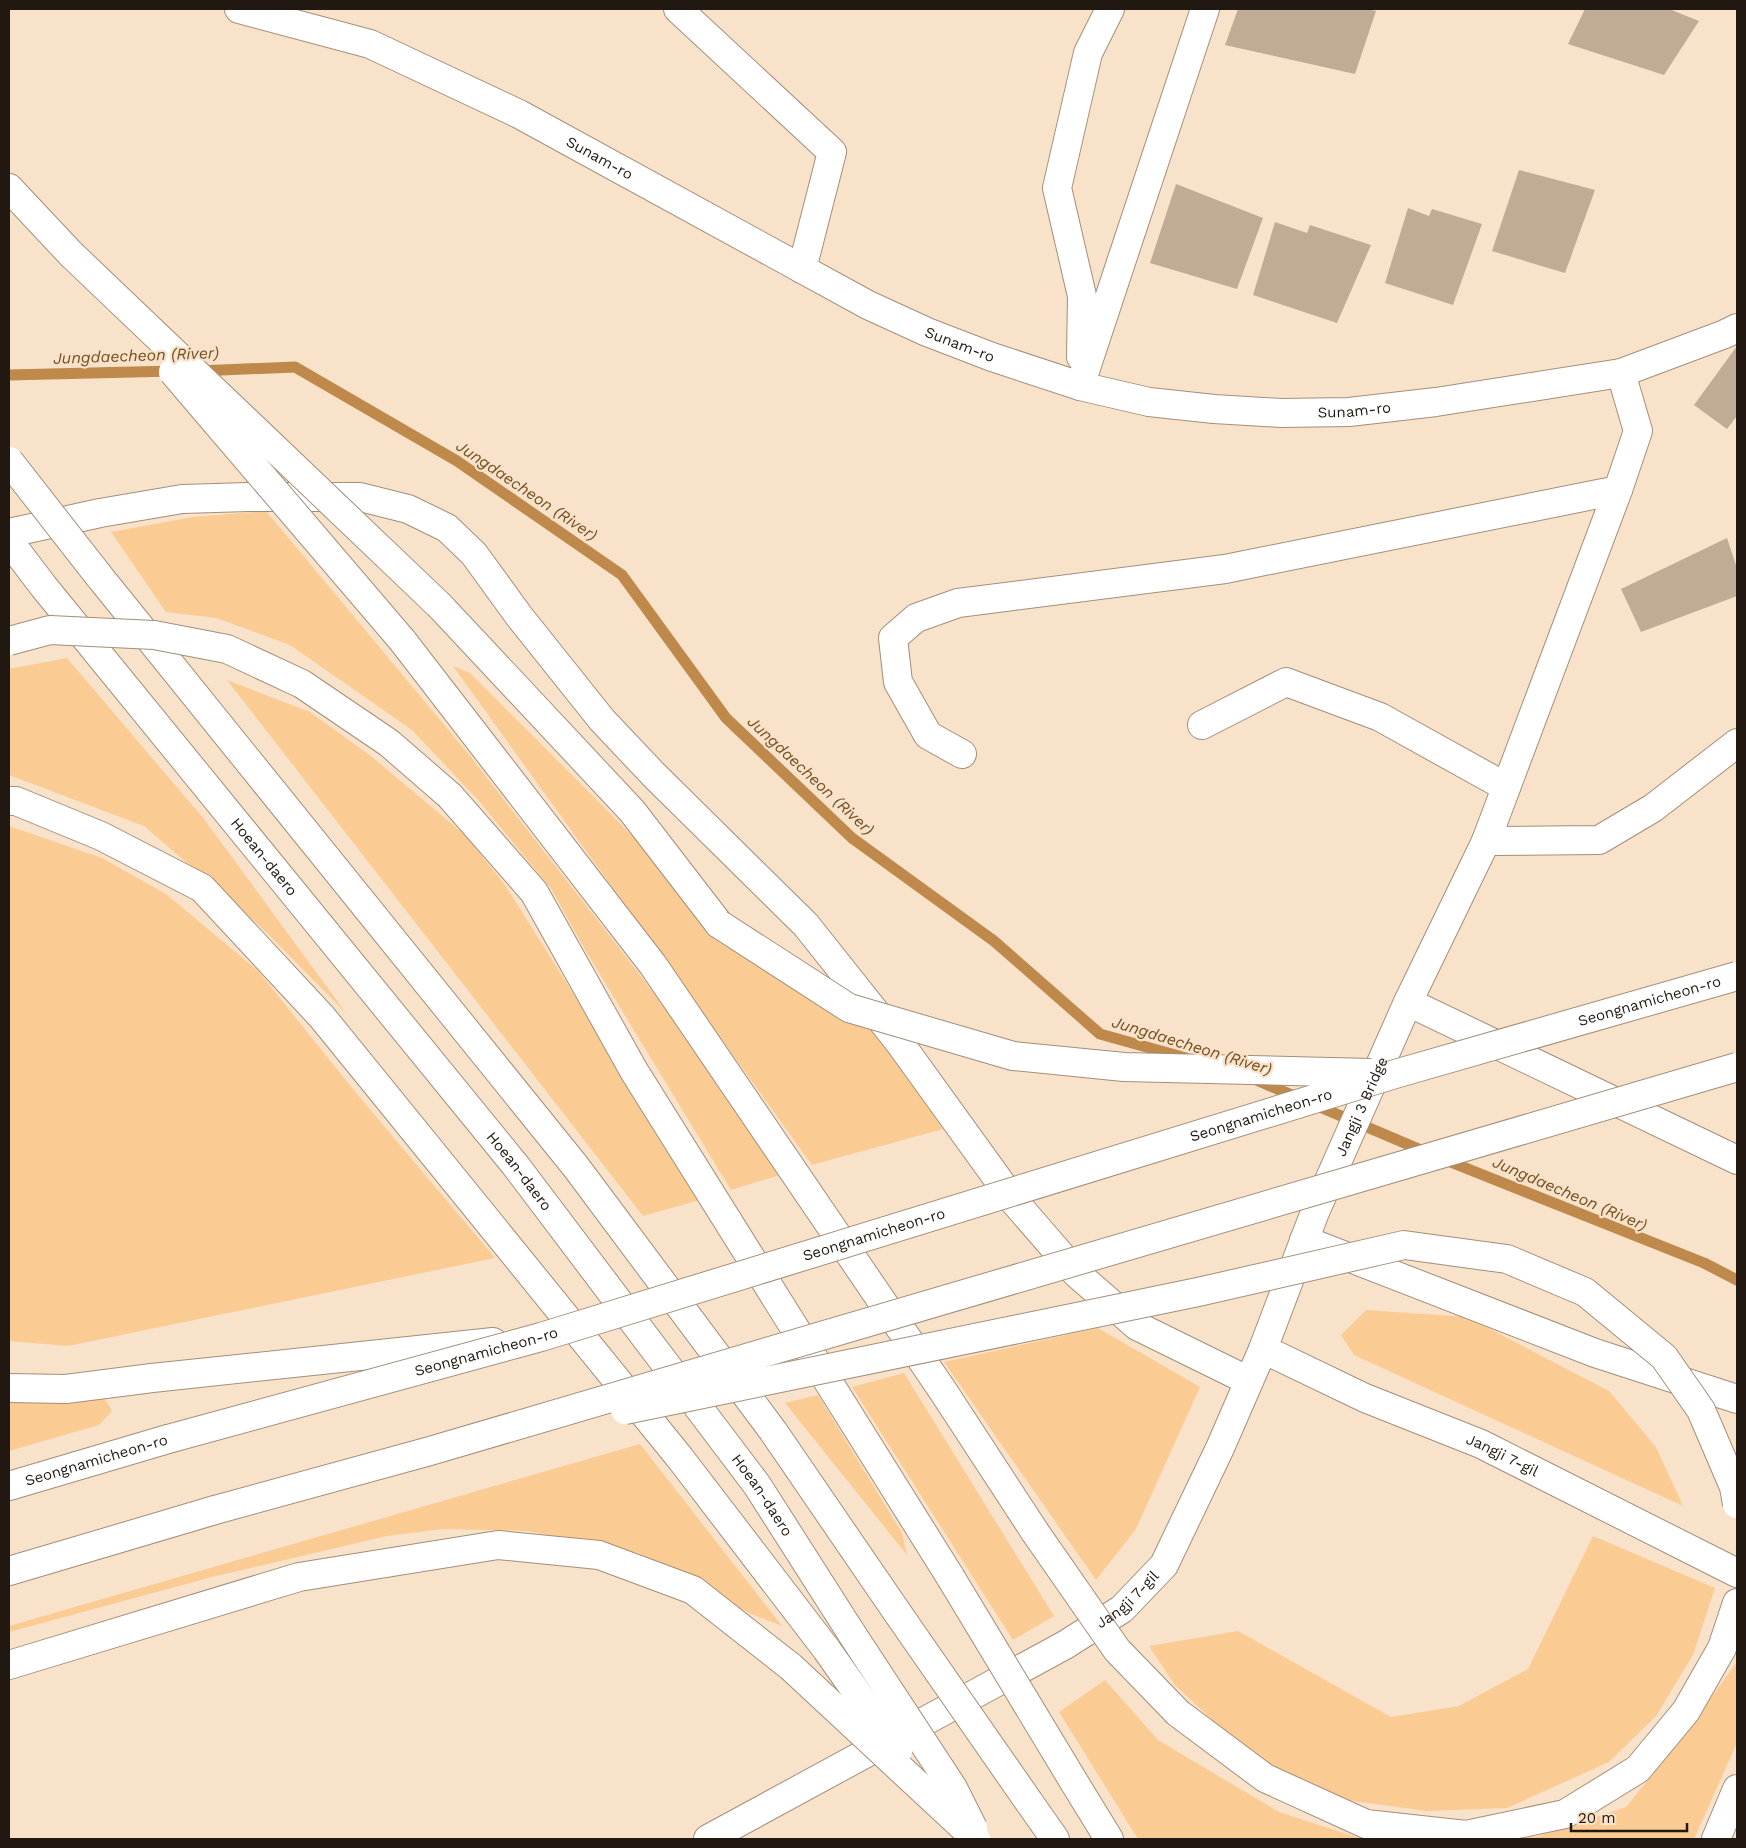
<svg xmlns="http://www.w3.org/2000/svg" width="1746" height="1848" font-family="'Work Sans',sans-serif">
	<rect width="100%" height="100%" fill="#f8e2ca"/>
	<!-- green -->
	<g fill="#fbcb94">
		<path d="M266 511 470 756 685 1033 783 1174 731 1190 587 953 550 887 478 800 412 730 290 645 216 618 166 612 111 532 193 517Z"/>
		<path d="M67 658 204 819 346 1013 260 926 144 826 9 775V669Z"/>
		<path d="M453 666 470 673 599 802 720 926 868 1017 943 1129 812 1165Z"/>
		<path d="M227 680 310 712 372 757 465 835 505 885 571 990 700 1200 643 1216Z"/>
		<path d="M9 826 102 858 166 894 258 971 357 1094 495 1258 68 1346 9 1341Z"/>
		<path d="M1366 1310 1467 1317 1609 1391 1656 1447 1683 1506 1354 1355 1341 1335Z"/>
		<path d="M1098 1328 1200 1387 1136 1529 1096 1580 944 1362Z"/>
		<path d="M904 1373 1054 1616 1013 1640 852 1387Z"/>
		<path d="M818 1395 902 1533 907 1555 785 1403Z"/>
		<path d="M104 1398 112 1411 99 1425 9 1451V1401Z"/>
		<path d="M640 1444 782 1626 749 1613 638 1553 527 1531 443 1529 387 1536 212 1577 9 1632V1626Z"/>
		<path d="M1593 1536 1715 1588 1693 1655 1656 1716 1609 1762 1507 1808 1427 1811 1331 1798 1245 1751 1175 1685 1149 1646 1238 1631 1391 1717 1459 1706 1528 1669Z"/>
		<path d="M1737 1662V1743L1694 1839H1519L1539 1836 1626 1807 1670 1753Z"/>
		<path d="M1105 1680 1158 1740 1279 1812 1362 1839H1138L1059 1712Z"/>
	</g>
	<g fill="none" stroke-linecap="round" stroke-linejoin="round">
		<!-- stream -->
		<g stroke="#be894a" stroke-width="11">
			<path d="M198 371 295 367 457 461 622 575 726 718 852 838 994 941 1100 1034 1186 1058"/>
			<path d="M9 375 174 371"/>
			<path d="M1254 1079 1428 1153"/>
			<path d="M1443 1159 1704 1263 1737 1280"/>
		</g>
	</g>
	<!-- building -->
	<g fill="#c0ac95">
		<path d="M1238 9H1367L1376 11 1355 74 1225 45Z"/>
		<path d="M1585 9H1669L1699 21 1664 75 1568 44Z"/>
		<path d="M1519 170 1595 190 1565 273 1492 251Z"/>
		<path d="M1176 184 1263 218 1237 289 1150 263Z"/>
		<path d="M1408 208 1429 216 1432 209 1482 224 1453 305 1385 283Z"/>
		<path d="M1275 222 1307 233 1310 225 1371 245 1337 323 1253 295Z"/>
		<path d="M1737 346V416L1727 429 1694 405Z"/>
		<path d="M1727 538 1737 568V596L1641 632 1621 589Z"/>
	</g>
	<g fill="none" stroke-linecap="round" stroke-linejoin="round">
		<defs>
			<g id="minor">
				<path id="s1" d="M239 9 370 44 519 114 868 305 927 332 992 357 1080 386 1149 402 1214 409 1281 413 1349 412 1436 402 1621 373 1725 334 1737 328"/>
				<path d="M678 9 832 152 802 269"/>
				<path d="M1081 357 1082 296 1057 188 1088 53 1110 9"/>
				<path d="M1080 386 1205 9"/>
				<path d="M9 533 100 513 182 499 248 497H360L408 509 447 528 474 554 519 616 602 720 654 775 806 925 899 1042 1013 1200 1077 1274 1137 1326 1249 1381"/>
				<path d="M1202 725 1286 682 1380 717 1506 787"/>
				<path d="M962 754 928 735 898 682 893 638 916 618 958 603 1225 569 1618 490"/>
				<path d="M1486 841 1599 840 1653 808 1737 743"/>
				<path d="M1408 1002 1737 1160"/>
				<path d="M1304 1240 1595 1353 1737 1399"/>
				<path id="s2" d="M1263 1349 1365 1398 1481 1444 1737 1573"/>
				<path id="s3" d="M708 1839 1065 1645 1122 1609 1164 1565 1220 1448 1263 1349 1315 1212 1408 1002 1486 841 1618 490 1638 431 1621 373"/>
			</g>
			<g id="highway">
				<path d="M9 188 71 254"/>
				<path id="s4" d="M9 541 44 587 516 1166 757 1485 852 1634"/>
				<path d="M99 576 576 1167 773 1431 899 1615"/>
				<path d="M440 606 632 811 719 924"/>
				<path d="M402 640 653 965 943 1391 1035 1532"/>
				<path d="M450 796 534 892 634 1071 951 1578"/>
				<path d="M9 801H16L101 836 202 888 322 1017 680 1458 827 1650"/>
				<path d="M9 1388 66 1389 152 1378 493 1342"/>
				<path id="s5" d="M9 1486 168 1439"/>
				<path d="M9 1571 215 1510"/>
				<path d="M9 1665 299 1577 498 1545 599 1555 693 1590 791 1667"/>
				<path d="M1178 1713 1265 1778 1366 1824 1466 1835 1565 1814 1638 1769 1686 1711 1722 1648 1737 1603"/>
				<path d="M1074 1782 1109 1839"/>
				<path d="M1029 1802 1055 1839"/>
				<path d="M1716 1839 1737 1789"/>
			</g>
		</defs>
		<!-- minor casing -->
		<use href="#minor" stroke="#a38f79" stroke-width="30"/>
		<!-- highway casing -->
		<use href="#highway" stroke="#a38f79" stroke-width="30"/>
		<!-- minor -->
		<use href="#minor" stroke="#fff" stroke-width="28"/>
		<!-- highway -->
		<use href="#highway" stroke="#fff" stroke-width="28"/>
		<defs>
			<g id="highway-bridge">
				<path d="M71 254 440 606"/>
				<path d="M173 372 402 640"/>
				<path d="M9 461 99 576"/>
				<path d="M9 641 50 630 154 635 227 649 302 684 389 743 450 796"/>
				<path d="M719 924 849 1008 1013 1056 1124 1067 1371 1073"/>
				<path d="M625 1410 1198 1292 1404 1245 1507 1259 1585 1292 1664 1357 1701 1410 1734 1487 1737 1504"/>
				<path id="s6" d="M168 1439 541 1337 1395 1074 1737 976"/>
				<path d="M215 1510 430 1451 1737 1067"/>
				<path d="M1035 1532 1117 1650 1178 1713"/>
				<path d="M951 1578 1074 1782"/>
				<path d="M899 1615 1029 1802"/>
				<path d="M852 1634 953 1788 973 1828"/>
				<path d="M827 1650 898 1751"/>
				<path d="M791 1667 976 1839"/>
			</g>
		</defs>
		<!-- highway-bridge casing -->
		<use href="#highway-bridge" stroke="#a38f79" stroke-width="30" stroke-linecap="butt"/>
		<!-- highway-bridge -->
		<use href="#highway-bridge" stroke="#fff" stroke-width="28"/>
	</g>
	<g text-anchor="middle" stroke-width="4.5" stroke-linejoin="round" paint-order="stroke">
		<!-- street labels -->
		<g font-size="15" fill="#211911" stroke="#f8e2ca">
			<text dy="5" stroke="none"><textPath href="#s1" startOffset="392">Sunam-ro</textPath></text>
			<text dy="5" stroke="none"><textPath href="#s1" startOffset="798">Sunam-ro</textPath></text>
			<text dy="5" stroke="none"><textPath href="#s1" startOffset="1202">Sunam-ro</textPath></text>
			<text dy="5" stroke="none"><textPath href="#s4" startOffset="406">Hoean-daero</textPath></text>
			<text dy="5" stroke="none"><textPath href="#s6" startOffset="1545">Seongnamicheon-ro</textPath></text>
			<text dy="5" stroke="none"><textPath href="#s3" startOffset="1034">Jangji 3 Bridge</textPath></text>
			<text dy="5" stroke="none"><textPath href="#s6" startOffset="1140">Seongnamicheon-ro</textPath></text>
			<text dy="5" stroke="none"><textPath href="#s4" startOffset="811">Hoean-daero</textPath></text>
			<text dy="5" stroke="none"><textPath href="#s6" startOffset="735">Seongnamicheon-ro</textPath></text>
			<text dy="5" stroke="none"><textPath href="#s6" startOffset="330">Seongnamicheon-ro</textPath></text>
			<text dy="5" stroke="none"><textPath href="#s2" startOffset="262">Jangji 7-gil</textPath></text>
			<text dy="5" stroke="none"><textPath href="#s5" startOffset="91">Seongnamicheon-ro</textPath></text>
			<text dy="5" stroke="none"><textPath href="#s4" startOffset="1216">Hoean-daero</textPath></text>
			<text dy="5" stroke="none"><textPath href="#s3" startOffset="484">Jangji 7-gil</textPath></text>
		</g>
		<!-- water labels -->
		<g font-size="16" font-style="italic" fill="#744f20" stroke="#f8e2ca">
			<text transform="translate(136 355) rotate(-2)" y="6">Jungdaecheon (River)</text>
			<text transform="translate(527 490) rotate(34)" y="6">Jungdaecheon (River)</text>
			<text transform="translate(811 775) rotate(43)" y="6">Jungdaecheon (River)</text>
			<text transform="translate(1192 1045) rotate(17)" y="6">Jungdaecheon (River)</text>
			<text transform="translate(1570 1193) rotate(23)" y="6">Jungdaecheon (River)</text>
		</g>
	</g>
	<!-- border -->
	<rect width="1746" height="1848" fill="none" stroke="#211911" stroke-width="20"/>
	<!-- scale -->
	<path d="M1571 1823v8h116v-8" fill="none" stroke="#211911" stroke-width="2.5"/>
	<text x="1578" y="1823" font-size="15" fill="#211911" stroke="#f8e2ca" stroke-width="4" paint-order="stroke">20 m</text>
</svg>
